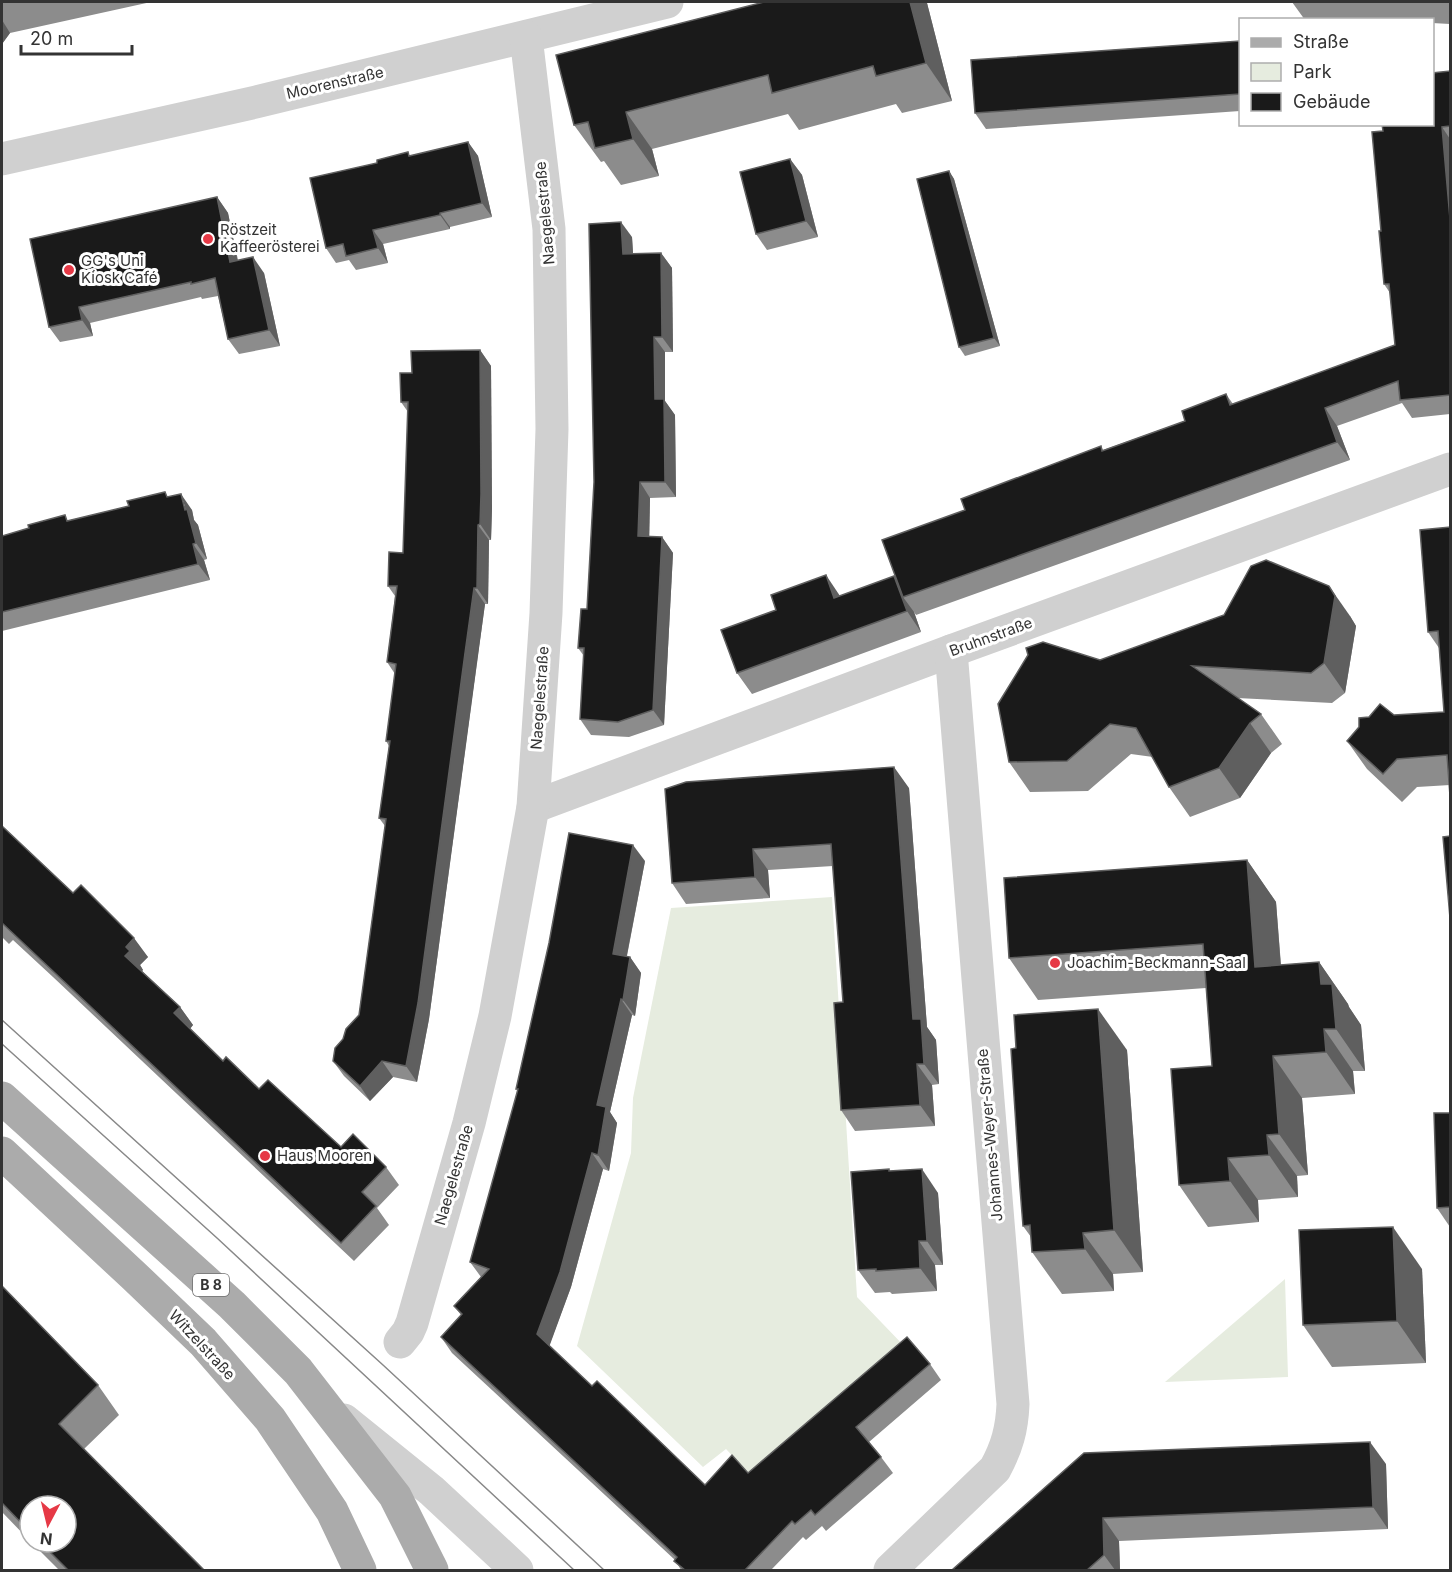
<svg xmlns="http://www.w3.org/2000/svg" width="1452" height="1572" font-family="Inter,sans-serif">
	<rect width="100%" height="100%" fill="#fff"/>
	<!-- green -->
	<g fill="#e6ecdf">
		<path d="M832 897 857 1297 907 1349 758 1483 726 1449 703 1467 577 1346 631 1153 633 1098 671 908Z"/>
		<path d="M1285 1279 1288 1377 1165 1382Z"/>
	</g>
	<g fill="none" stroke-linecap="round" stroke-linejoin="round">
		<!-- minor -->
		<g stroke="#d0d0d0" stroke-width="33">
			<path d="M2 159 256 102 667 2"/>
			<path d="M533 807 951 651 1450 469"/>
			<path d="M400 1342 408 1332 412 1323 469 1123 495 1016 533 807 546 613 552 429 549 229 526 37"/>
			<path d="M344 1420 432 1491 517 1570"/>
			<path d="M890 1570 995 1469C1007 1447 1012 1429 1013 1404L951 651"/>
		</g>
		<!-- major -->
		<g stroke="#ababab" stroke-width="33">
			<path d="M2 1098 232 1305 298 1371 395 1496 432 1570"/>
			<path d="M2 1153 134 1276 203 1342 270 1419 332 1511 360 1570"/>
		</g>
		<!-- tram -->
		<g stroke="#888" stroke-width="1.5">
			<path d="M2 1020 383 1365 604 1570"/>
			<path d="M2 1044 217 1238 574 1570"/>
		</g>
	</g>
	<!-- wall -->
	<g fill="#8c8c8c">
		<path d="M2 2H151L10 33 2 44Z"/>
		<path d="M1292 2H1450V24L1432 23V20H1305Z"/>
		<path d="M927 3 952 101 902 113 896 104 799 130 788 114 652 149 659 176 621 185 604 161 601 162 574 125Z"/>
		<path d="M1240 41V111L986 129 975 113Z"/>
		<path d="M1450 71V414L1412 418 1402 403 1337 426 1350 460 916 615 914 612 921 632 752 694 737 673 840 596 894 576 898 581 965 510 1101 446 1103 450 1185 421 1226 394 1233 404 1395 345 1390 293 1384 284 1381 231 1383 131Z"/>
		<path d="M468 142 478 156 492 217 450 227V229L383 244 388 263 356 270 349 260 336 263 326 248 411 156Z"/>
		<path d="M790 159 802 175 818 237 767 250 756 234Z"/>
		<path d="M949 171 954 179 1000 346 965 356 959 347Z"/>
		<path d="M217 197 228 213 238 260 264 273 280 346 239 354 228 339 218 296 202 299 201 297 90 323 93 336 60 342 49 327Z"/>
		<path d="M632 237 633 253H661L672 268 673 352H665V401L675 415 676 497 650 498 649 537H662L673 553 664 725 629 737 591 735 580 719 584 656 578 648 587 609Z"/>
		<path d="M480 350 491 366 492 509 491 540H489L488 604H485L476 669 429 1019 417 1082 393 1077 370 1101 344 1076 333 1061 343 1039 359 1015 385 826 379 818 389 746 386 741 395 674 387 662 395 596 388 586 403 553 408 412 401 402 412 373Z"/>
		<path d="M169 497 192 510 194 520 198 525 207 559 204 560 210 580 2 631V536Z"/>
		<path d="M1450 527V785L1417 787 1402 802 1367 769 1347 741 1394 715 1444 712 1439 648 1428 632Z"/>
		<path d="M1350 616 1356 626 1345 693 1332 703 1237 698 1261 714 1282 744 1271 753 1240 798 1190 817 1169 787 1153 757 1131 754 1088 791 1030 792 1009 762 1100 660Z"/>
		<path d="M909 788 927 1027 936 1040 939 1084 932 1085 935 1126 855 1131 841 1110 843 1002 833 866 768 870 770 898 686 904 672 883 665 789Z"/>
		<path d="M2 826 73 893 148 957 140 965 143 970 142 971 180 1007 193 1025 190 1029 223 1061 259 1089 341 1147 386 1167 399 1185 377 1208 389 1225 354 1261 53 977 13 940 9 944 2 937Z"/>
		<path d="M1247 860 1276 902 1281 965 1319 962 1348 1004 1349 1007 1361 1025 1365 1071H1353L1355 1094 1302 1098 1308 1175 1297 1176 1298 1197 1258 1200 1259 1222 1208 1227 1179 1185 1212 1066 1206 988 1038 1000 1009 958Z"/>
		<path d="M645 861 627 956 630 957 641 973 635 1016 632 1015 610 1112 617 1123 609 1171 603 1169 571 1287 549 1346 592 1386 705 1485 748 1473 930 1364 941 1380 869 1442 881 1457 893 1473 826 1531 822 1526 806 1540 803 1537 771 1570H681L675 1560 452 1353 441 1337 461 1315 454 1306 481 1277 470 1262 518 1091 516 1089Z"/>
		<path d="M1127 1050 1143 1272 1113 1274 1114 1291 1062 1294 1032 1252 1031 1237 1023 1226Z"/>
		<path d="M1450 1113V1227L1437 1208Z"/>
		<path d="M889 1169 890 1171 938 1193 943 1265H935L937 1291 892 1294 890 1292 875 1293 858 1270Z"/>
		<path d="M1422 1269 1426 1363 1332 1367 1303 1325Z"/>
		<path d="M2 1286 98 1385 119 1415 84 1449 204 1570H59L31 1542H66L30 1506V1541L2 1512Z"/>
		<path d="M1084 1453 1386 1464 1388 1529 1119 1541 1120 1570H952Z"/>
	</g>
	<!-- shaded-wall -->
	<g fill="#5f5f5f">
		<path d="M910 2H926L927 3 952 101 926 63Z"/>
		<path d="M2 20 10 33 2 44Z"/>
		<path d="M626 112 652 149 659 176 633 139Z"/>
		<path d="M1442 127 1450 139V219Z"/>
		<path d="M468 142 478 156 492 217 482 203Z"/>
		<path d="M790 159 802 175 818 237 806 221Z"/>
		<path d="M949 171 954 179 1000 346 994 338Z"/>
		<path d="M217 197 228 213 241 278 230 262Z"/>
		<path d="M440 213 450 227V229L440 215Z"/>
		<path d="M621 222 632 237 634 269 623 254Z"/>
		<path d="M373 230 383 244 388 263 378 248Z"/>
		<path d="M661 253 672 268 673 352 662 337Z"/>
		<path d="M253 257 264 273 280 346 269 330Z"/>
		<path d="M79 307 90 323 93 336 82 320Z"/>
		<path d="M654 337 665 352V401L675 415 676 497 665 482 655 399Z"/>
		<path d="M480 350 491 366 492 509 491 540 480 524Z"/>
		<path d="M1325 408 1337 426 1350 460 1337 442Z"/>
		<path d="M640 482 650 498 649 552 638 536Z"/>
		<path d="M181 494 192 510 194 520 198 525 207 559 196 543Z"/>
		<path d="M478 525 489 540 488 604 477 588Z"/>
		<path d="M662 537 673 553 664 725 653 710Z"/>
		<path d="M193 544 204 560 210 580 198 564Z"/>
		<path d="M826 575 840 596 834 598Z"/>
		<path d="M894 576 907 595 903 597 914 612 921 632 907 611Z"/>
		<path d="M1329 586 1350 616 1356 626 1345 693 1324 663Z"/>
		<path d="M474 588 485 604 429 1019 417 1082 406 1066Z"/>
		<path d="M1250 723 1271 753 1240 798 1219 768Z"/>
		<path d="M894 767 909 788 927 1027 936 1040 939 1084 924 1064 913 1019Z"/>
		<path d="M633 845 645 861 624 970 613 954Z"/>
		<path d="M753 849 768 870 770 898 755 877Z"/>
		<path d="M1247 860 1276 902 1284 1008 1255 967Z"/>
		<path d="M134 938 148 957 140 965 143 970 138 975 125 956 126 947Z"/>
		<path d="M630 957 641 973 635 1016 623 1000Z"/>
		<path d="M1319 962 1348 1004 1349 1007 1361 1025 1365 1071 1336 1029 1321 984Z"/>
		<path d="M621 999 632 1015 610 1112 617 1123 609 1171 598 1155 597 1105Z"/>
		<path d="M180 1007 193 1025 187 1032 174 1013Z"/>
		<path d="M1098 1009 1127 1050 1143 1272 1114 1230Z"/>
		<path d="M1324 1029 1353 1071 1355 1094 1326 1052Z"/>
		<path d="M1273 1056 1302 1098 1308 1175 1279 1134Z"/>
		<path d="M382 1061 393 1077 370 1101 360 1086Z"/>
		<path d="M917 1064 932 1085 935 1126 920 1105Z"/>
		<path d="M1267 1135 1297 1176 1298 1197 1269 1155Z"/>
		<path d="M592 1153 603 1169 571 1287 548 1350 537 1334Z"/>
		<path d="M1228 1158 1258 1200 1259 1222 1230 1181Z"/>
		<path d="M922 1169 938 1193 943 1265 927 1241Z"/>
		<path d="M1393 1227 1422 1269 1426 1363 1397 1321Z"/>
		<path d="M1083 1233 1113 1274 1114 1291 1085 1249Z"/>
		<path d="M919 1241 935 1265 937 1291 920 1268Z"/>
		<path d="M1370 1442 1386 1464 1388 1529 1373 1507Z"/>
		<path d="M1103 1518 1119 1541 1120 1570H1115L1104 1555Z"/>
	</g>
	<!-- building -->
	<g fill="#1a1a1a" stroke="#5f5f5f" stroke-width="1.5">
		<path d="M764 2H910L926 63 876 76 873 66 772 93 768 75 626 112 633 139 595 148 588 122 574 125 556 55Z"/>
		<path d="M1240 41V94L975 113 971 60Z"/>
		<path d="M1450 71V126L1442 127 1450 219V395L1400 400 1398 381 1325 408 1337 442 903 597 882 540 965 510 961 499 1101 446 1102 451 1185 421 1182 411 1226 394 1230 405 1395 345 1389 284H1384L1379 231H1381L1372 132 1383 131 1382 124H1432V73Z"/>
		<path d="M468 142 482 203 440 213V215L373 230 378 248 346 256 343 244 326 248 310 178 377 163V160L408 152 409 156Z"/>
		<path d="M790 159 806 221 756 234 740 172Z"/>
		<path d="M949 171 994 338 959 347 917 179Z"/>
		<path d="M217 197 230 262 253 257 269 330 228 339 215 278 191 284V282L79 307 82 320 49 327 30 239Z"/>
		<path d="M621 222 623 254 661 253 662 337H654L655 399H664L665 482H640L638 536 662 537 653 710 618 722 580 719 584 648H578L581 609H587L594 482 589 224Z"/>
		<path d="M480 350 481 494 480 524 478 525 477 588H474L465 653 418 1003 406 1066 382 1061 360 1086 333 1061 335 1048 343 1039 346 1029 359 1015 386 819 379 818 390 741H386L396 664 387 662 397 586H388L389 552 403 553 404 522 408 402H401L400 373H412L411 351Z"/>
		<path d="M165 492 167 497 181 494 185 510 187 509 196 543 193 544 198 564 2 612V536L29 528 28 525 65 515 67 521 129 506 127 501Z"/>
		<path d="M1450 527V796L1447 755 1397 759 1383 774 1347 741 1359 727V718L1369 717 1380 704 1394 715 1444 712 1438 631 1428 632 1420 530Z"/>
		<path d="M1266 560 1329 586 1335 596 1324 663 1311 673 1192 666 1261 714 1250 723 1219 768 1169 787 1136 728 1110 724 1067 761 1009 762 998 704 1028 655 1026 648 1043 642 1100 660 1224 615 1251 566Z"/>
		<path d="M826 575 834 598 894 576 907 611 737 673 721 630 776 610 771 595Z"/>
		<path d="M894 767 913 1019H921L924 1064H917L920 1105 841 1110 834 1003 843 1002 831 844 753 849 755 877 672 883 665 789 686 782Z"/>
		<path d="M2 826 73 893 81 885 134 938 126 947 130 951 125 956 180 1007 174 1013 223 1061 226 1057 259 1089 268 1080 341 1147 353 1134 386 1167 362 1192 376 1206 341 1243 2 923Z"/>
		<path d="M569 833 633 845 613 954 630 957 623 1000 621 999 597 1105 606 1107 598 1155 592 1153 560 1272 537 1334 592 1386 597 1381 705 1485 732 1455 748 1473 907 1337 930 1364 856 1427 881 1457 815 1515 811 1510 795 1524 792 1521 745 1570H685L674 1561 677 1557 441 1337 462 1314 454 1306 489 1269 470 1262 518 1089H516L549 943Z"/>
		<path d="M1450 836V918L1443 837Z"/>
		<path d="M1247 860 1255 967 1319 962 1321 984H1332L1336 1029H1324L1326 1052 1273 1056 1279 1134 1267 1135 1269 1155 1228 1158 1230 1181 1179 1185 1171 1069 1212 1066 1203 944 1009 958 1004 878Z"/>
		<path d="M1098 1009 1114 1230 1083 1233 1085 1249 1032 1252 1030 1225 1023 1226 1020 1188 1011 1049 1016 1048 1014 1015Z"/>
		<path d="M1434 1113H1450V1207L1437 1208Z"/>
		<path d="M889 1169V1171L922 1169 927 1241H919L920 1268 876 1271V1269L858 1270 851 1172Z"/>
		<path d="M1393 1227 1397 1321 1303 1325 1299 1230Z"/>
		<path d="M2 1286 98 1385 59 1424 204 1570H68L40 1542H66V1506H30V1532L2 1503Z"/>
		<path d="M1370 1442 1373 1507 1103 1518 1104 1555 1087 1570H952L1084 1453Z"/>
	</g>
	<!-- markers -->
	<g fill="#e63946" stroke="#fff" stroke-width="2">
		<circle cx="208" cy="239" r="6"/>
		<circle cx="69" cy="270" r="6"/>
		<circle cx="1055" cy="963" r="6"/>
		<circle cx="265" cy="1156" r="6"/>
	</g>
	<g text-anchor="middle" stroke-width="6" stroke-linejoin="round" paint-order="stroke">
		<!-- shield labels -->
		<rect fill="#fff" stroke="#707070" stroke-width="1.5" x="193" y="1274" width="36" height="22" rx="4.5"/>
		<g font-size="14" font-weight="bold" fill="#333">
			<text x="211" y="1290">B 8</text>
		</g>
		<!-- street labels -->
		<g font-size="15" fill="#333" stroke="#fff">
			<text transform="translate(335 83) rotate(-13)" y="5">Moorenstraße</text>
			<text transform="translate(545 213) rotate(-95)" y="5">Naegelestraße</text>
			<text transform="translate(991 637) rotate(-20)" y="5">Bruhnstraße</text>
			<text transform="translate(540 698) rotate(-86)" y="5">Naegelestraße</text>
			<text transform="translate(990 1135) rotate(-95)" y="5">Johannes-Weyer-Straße</text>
			<text transform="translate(454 1175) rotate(-74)" y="5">Naegelestraße</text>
			<text transform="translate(202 1345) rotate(47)" y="5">Witzelstraße</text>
		</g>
		<!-- poi labels -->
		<g font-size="15" fill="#333" stroke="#fff" text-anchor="start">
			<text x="220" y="235">Röstzeit<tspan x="220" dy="17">Kaffeerösterei</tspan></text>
			<text x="81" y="266">GG's Uni<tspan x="81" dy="17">Kiosk Café</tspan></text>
			<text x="1067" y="968">Joachim-Beckmann-Saal</text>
			<text x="277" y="1161">Haus Mooren</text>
		</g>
	</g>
	<!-- border -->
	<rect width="1452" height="1572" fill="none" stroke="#333333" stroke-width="6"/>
	<!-- legend -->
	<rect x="1239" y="18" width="195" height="108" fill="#ffffff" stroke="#adadad" stroke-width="1.5"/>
	<rect x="1251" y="38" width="30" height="9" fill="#ababab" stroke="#adadad" stroke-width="1.5"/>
	<text x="1293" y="48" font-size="18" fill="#333333">Straße</text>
	<rect x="1251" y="63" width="30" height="18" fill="#e6ecdf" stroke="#adadad" stroke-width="1.5"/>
	<text x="1293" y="78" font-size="18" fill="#333333">Park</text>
	<rect x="1251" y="93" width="30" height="18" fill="#1a1a1a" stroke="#adadad" stroke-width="1.5"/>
	<text x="1293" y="108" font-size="18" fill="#333333">Gebäude</text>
	<!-- north arrow -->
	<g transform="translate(48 1524) rotate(187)"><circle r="28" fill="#ffffff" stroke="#adadad" stroke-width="1.5"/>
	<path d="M0-4.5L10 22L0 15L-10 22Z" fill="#e63946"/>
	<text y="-9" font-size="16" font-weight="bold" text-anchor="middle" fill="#333333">N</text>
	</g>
	<!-- scale -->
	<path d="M21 45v9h111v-9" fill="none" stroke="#333333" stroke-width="3"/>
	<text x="30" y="45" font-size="18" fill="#333333" stroke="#ffffff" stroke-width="4.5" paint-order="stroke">20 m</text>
</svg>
